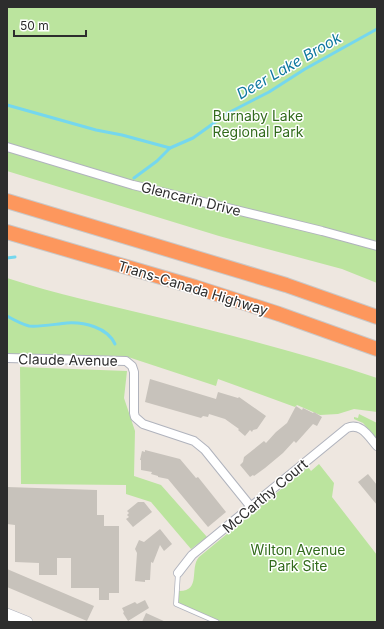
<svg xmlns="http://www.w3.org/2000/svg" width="384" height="629" font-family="Inter,sans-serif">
	<rect width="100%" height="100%" fill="#eee7e0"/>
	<!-- green -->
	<g fill="#bbe49e">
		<path d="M7 7H377V283L342 269 219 236 7 171Z"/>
		<path d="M7 278C56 294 107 305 157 317 231 335 305 354 377 378V412L354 409 338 414 320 415 297 405 295 407 218 379 216 386 125 356 7 355Z"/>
		<path d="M20 367 127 371 124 398 135 431 134 476 161 485 207 537 191 549 151 502 126 494V485L21 484Z"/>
		<path d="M359 414 377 423V439L363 423 354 419V417L358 418Z"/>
		<path d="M319 464 334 483 332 497 377 555V622H217L176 604 178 591C202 592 189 568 199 557L308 467 311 471Z"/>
	</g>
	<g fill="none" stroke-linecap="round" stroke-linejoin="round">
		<!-- stream -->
		<g stroke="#75d7ee" stroke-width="3">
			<path d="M7 105 96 130 122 135 170 148"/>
			<path d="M134 178 157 161 170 148 193 138 228 113 269 92 305 69 377 29"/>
			<path d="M7 258 15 257"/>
			<path d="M7 316C14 320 21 324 29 326 41 327 55 324 67 323 84 322 107 327 115 344"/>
		</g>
	</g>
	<!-- building -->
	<g fill="#c7c2bb">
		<path d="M150 379 216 399 218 392 238 398 239 397 266 416 257 429 253 430 252 432 250 430 245 436 238 430 239 429 225 419 209 414 208 417 203 416 201 418 145 402Z"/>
		<path d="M296 406 302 410 303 408 313 413 314 412 322 417 317 426 313 424 296 443 294 441 283 453 265 468 254 476 253 475 250 477 240 465 243 462 244 457 264 441 266 443 276 432 287 423Z"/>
		<path d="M145 450 180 459 196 478 198 477 226 512 208 527 168 479 158 477V476L151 474 152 472 141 470V460H140L142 451 145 452Z"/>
		<path d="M368 474 377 485V505L358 482Z"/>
		<path d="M7 487 97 490V515H104V526H119V593H109V600H99V588H71V558H57V575H39V563L15 562V523V525L7 524Z"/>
		<path d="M138 502H144L152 512 133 527 126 519 129 517 127 515 129 513 127 511Z"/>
		<path d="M160 529 172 544 164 551 160 545 153 563 151 562 150 580H145V582L135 581 137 553 135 549 139 540 144 542Z"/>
		<path d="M7 569 94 606 87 621 7 587Z"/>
		<path d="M145 600 149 608 128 621 123 613 124 612 122 608 135 602 137 604Z"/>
		<path d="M146 613 166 622H142Z"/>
	</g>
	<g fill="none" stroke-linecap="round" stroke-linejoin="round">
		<defs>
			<path id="lane" d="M178 573 176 604 217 622"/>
			<g id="street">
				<path d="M7 147 133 185 322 231 377 246"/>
				<path d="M7 358 126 361 132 366 134 372V413L135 417 143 424 194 441 205 450 251 507"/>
				<path d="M178 573 192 555 347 428C361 422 369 437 377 446"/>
			</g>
			<path id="secondary" d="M7 614 27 622"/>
			<g id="highway">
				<path d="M7 201 286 285 377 317"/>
				<path d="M7 232 195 287 279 314 377 349"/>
			</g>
		</defs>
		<!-- lane casing -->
		<use href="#lane" stroke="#b0b3bd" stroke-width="5.5"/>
		<!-- street casing -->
		<use href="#street" stroke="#b0b3bd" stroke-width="10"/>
		<!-- secondary casing -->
		<use href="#secondary" stroke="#b0b3bd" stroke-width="12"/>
		<!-- highway casing -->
		<use href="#highway" stroke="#c8c8c8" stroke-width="16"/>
		<!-- lane -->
		<use href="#lane" stroke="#fff" stroke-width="4"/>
		<!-- street -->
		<use href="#street" stroke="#fff" stroke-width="8"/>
		<!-- secondary -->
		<use href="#secondary" stroke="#fff" stroke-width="11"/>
		<!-- highway -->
		<use href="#highway" stroke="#fd975d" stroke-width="14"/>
	</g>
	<g text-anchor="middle" stroke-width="3" stroke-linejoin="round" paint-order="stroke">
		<!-- park labels -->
		<g font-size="14" fill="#326b1c" stroke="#fff">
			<text x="258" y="121">Burnaby Lake<tspan x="258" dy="16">Regional Park</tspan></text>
			<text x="298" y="555">Wilton Avenue<tspan x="298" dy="16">Park Site</tspan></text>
		</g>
		<!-- street labels -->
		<g font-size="14" fill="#2d2d2d" stroke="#fff">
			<text transform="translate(191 199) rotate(14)" y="5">Glencarin Drive</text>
			<text transform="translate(193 288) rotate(17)" y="5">Trans-Canada Highway</text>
			<text transform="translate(68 360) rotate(1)" y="5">Claude Avenue</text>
			<text transform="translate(265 496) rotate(-40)" y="5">McCarthy Court</text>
		</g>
		<!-- water labels -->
		<g font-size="15" font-style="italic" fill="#0f789f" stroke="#fff">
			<text transform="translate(289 66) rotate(-30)" y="5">Deer Lake Brook</text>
		</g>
	</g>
	<!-- border -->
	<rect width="384" height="629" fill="none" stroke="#2d2d2d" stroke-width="16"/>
	<!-- scale -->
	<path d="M14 30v6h72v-6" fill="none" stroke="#2d2d2d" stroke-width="2"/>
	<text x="20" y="30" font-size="12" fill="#2d2d2d" stroke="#ffffff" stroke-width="3" paint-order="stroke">50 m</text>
</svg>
